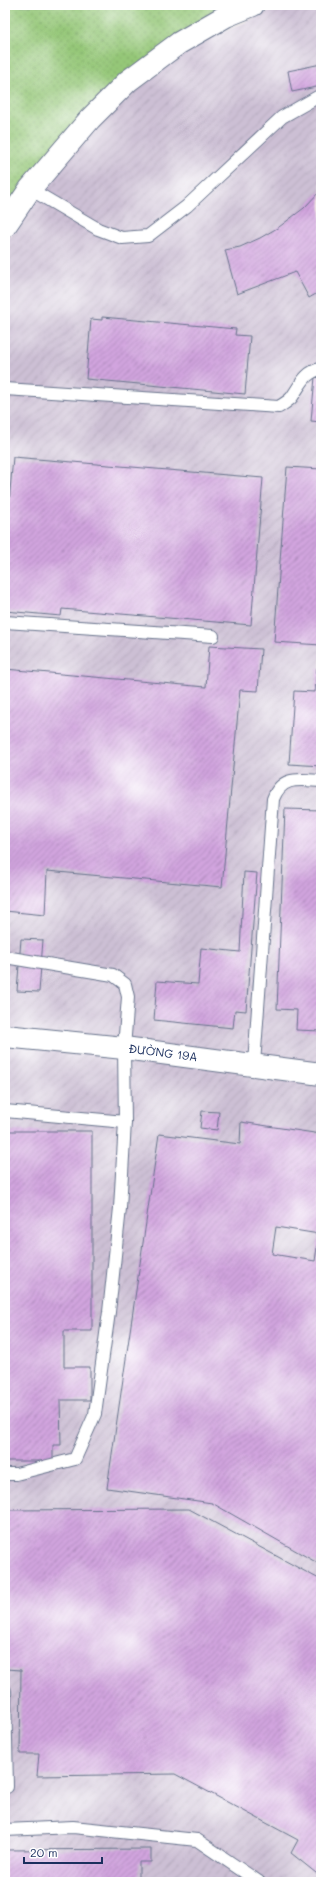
<svg xmlns="http://www.w3.org/2000/svg" width="326" height="1887" font-family="Mali,sans-serif">
	<defs>
		<pattern id="industrial-furrows" width="10" height="10" patternUnits="userSpaceOnUse"><rect width="10" height="10" fill="#ccbfd4"/><path d="M-1 1l2-2M0 10L10 0M9 11l2-2" fill="none" stroke="#afa4b8"/></pattern>
		<pattern id="grass-dots" width="8" height="8" patternUnits="userSpaceOnUse"><rect width="8" height="8" fill="#95c778"/><path d="M2 2h.1M6 6h.1" fill="none" stroke="#79a266" stroke-width="1.8" stroke-linecap="round"/></pattern>
		<pattern id="building-hatch" width="6" height="6" patternUnits="userSpaceOnUse"><rect width="6" height="6" fill="#d1a4de"/><path d="M-1 1l2-2M0 6l6-6M5 7l2-2" fill="none" stroke="#a986b7"/></pattern>
	</defs>
	<rect width="100%" height="100%" fill="#fff"/>
	<filter id="ink" filterUnits="userSpaceOnUse"><feTurbulence type="fractalNoise" baseFrequency=".025" numOctaves="2"/><feDisplacementMap in="SourceGraphic" scale="8" xChannelSelector="R" yChannelSelector="G"/><feConvolveMatrix kernelMatrix="1 2 1 2 8 2 1 2 1" color-interpolation-filters="sRGB"/></filter>
	<filter id="wash" filterUnits="userSpaceOnUse"><feTurbulence type="fractalNoise" baseFrequency=".012" numOctaves="4" result="noise"/><feDisplacementMap in="SourceGraphic" scale="16" xChannelSelector="R" yChannelSelector="G"/><feGaussianBlur stdDeviation="0.9" result="paint"/><feColorMatrix in="noise" values="0 0 0 0 0 0 0 0 0 0 0 0 0 0 0 0 0 1.4 0 .05"/><feComposite in="paint" operator="in"/></filter>
	<g filter="url(#wash)">
		<rect width="100%" height="100%" fill="#f7f1e2"/>
		<!-- industrial -->
		<path fill="url(#industrial-furrows)" d="M281 5H321V1882H5V243L31 197 94 124 190 47Z"/>
		<!-- grass -->
		<path fill="url(#grass-dots)" stroke="#587b6b" d="M5 5H253L180 39 5 219Z"/>
		<g id="blocks">
			<!-- building -->
			<g fill="url(#building-hatch)" fill-rule="evenodd">
				<path d="M321 64V86L292 92 288 71Z"/>
				<path d="M321 190V291L309 298 295 272 237 294 225 250 240 247 260 238 279 227 304 208Z"/>
				<path d="M102 317 236 329 235 335 250 336 245 394 86 379 91 319 102 320Z"/>
				<path d="M315 377 321 378V422L311 421Z"/>
				<path d="M13 457 263 478 251 625 62 609 61 616 5 611V549Z"/>
				<path d="M287 467 321 469V645L274 642Z"/>
				<path d="M209 646 261 649 258 691 240 690 222 887 47 871 45 915 5 911V669L206 687Z"/>
				<path d="M317 668 321 669V766L289 764 294 691 315 692Z"/>
				<path d="M285 809 321 810V1031L296 1030 297 1010 277 1009Z"/>
				<path d="M244 872 257 873 246 1011 235 1010 233 1028 154 1020 157 981 198 984 201 948 240 952Z"/>
				<path d="M21 939 43 940 39 992 17 991Z"/>
				<path d="M202 1111 219 1112 217 1130 200 1128Z"/>
				<path d="M241 1122 321 1134V1565L212 1503 107 1488 159 1134 240 1144ZM276 1227 319 1234 315 1261 272 1254Z"/>
				<path d="M5 1131H92V1331H64V1367H90V1400H60L61 1445H53V1461H5Z"/>
				<path d="M189 1509 321 1580V1877L291 1853 298 1840 175 1774 37 1776 39 1754H20L21 1670 5 1669V1510Z"/>
				<path d="M151 1849V1862H139V1882H5V1850Z"/>
			</g>
		</g>
	</g>
	<g filter="url(#ink)">
		<use href="#blocks" fill-opacity="0" stroke="#68738c" stroke-width="1"/>
		<g fill="none" stroke-linecap="round" stroke-linejoin="round">
			<defs>
				<g id="service">
					<path d="M30 189 98 229 122 238 148 236 187 206 282 117 321 95"/>
					<path d="M5 389 279 407C283 404 289 401 292 397 301 384 305 372 321 369"/>
					<path d="M5 622 213 636"/>
					<path d="M5 957 113 975 125 984 128 997 124 1048 125 1122 120 1208 109 1312 95 1414 75 1459 16 1474H5"/>
					<path d="M254 1064 273 799C282 775 300 780 321 781"/>
					<path d="M5 1111 125 1122"/>
					<path d="M5 1691 7 1787"/>
					<path d="M5 1830 73 1827 197 1840 259 1882"/>
				</g>
				<g id="minor">
					<path d="M5 226 30 189 90 119 128 81 179 43 226 16 253 5"/>
					<path d="M5 1036 124 1048 321 1074"/>
				</g>
			</defs>
			<!-- service casing -->
			<use href="#service" stroke="#68738c" stroke-width="14"/>
			<!-- minor casing -->
			<use href="#minor" stroke="#68738c" stroke-width="24"/>
			<!-- service -->
			<use href="#service" stroke="#fff" stroke-width="12"/>
			<!-- minor -->
			<use href="#minor" stroke="#fff" stroke-width="22"/>
		</g>
	</g>
	<g text-anchor="middle" stroke-width="3.5" stroke-linejoin="round" paint-order="stroke">
		<!-- street labels -->
		<g font-size="12" fill="#1b2f5e" stroke="#fff">
			<text transform="translate(163 1053) rotate(7)" y="4">ĐƯỜNG 19A</text>
		</g>
	</g>
	<!-- margin -->
	<rect width="326" height="1887" fill="none" stroke="#fff" stroke-width="20"/>
	<!-- scale -->
	<path d="M24 1857v6h78v-6" fill="none" stroke="#1b2f5e" stroke-width="2"/>
	<text x="30" y="1857" font-size="12" fill="#1b2f5e" stroke="#ffffff" stroke-width="3" paint-order="stroke">20 m</text>
</svg>
